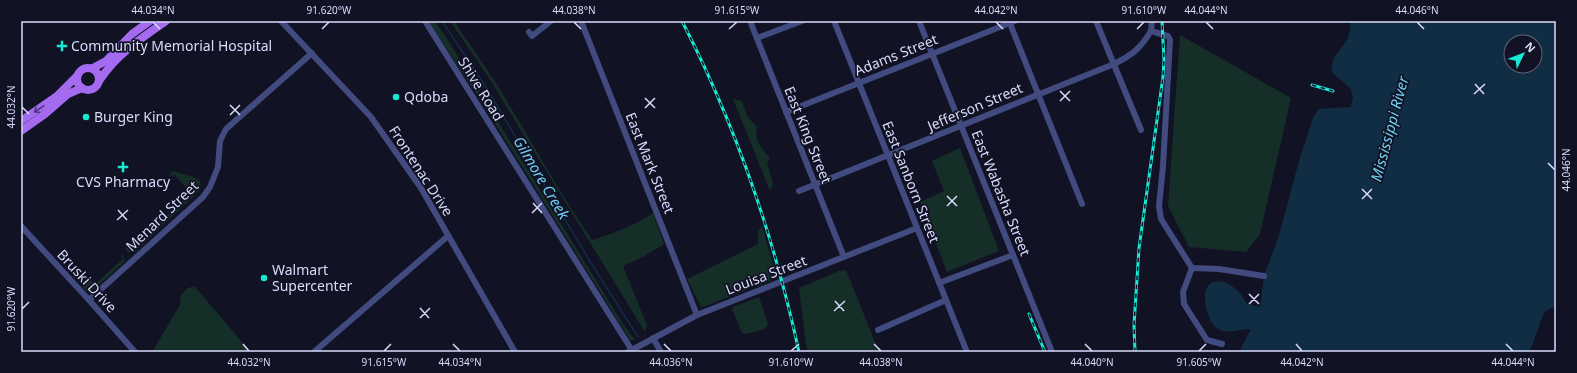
<svg xmlns="http://www.w3.org/2000/svg" width="1577" height="373" font-family="'Noto Sans',sans-serif">
	<rect width="100%" height="100%" fill="#111224"/>
	<!-- green -->
	<g fill="#152e28">
		<path d="M428 21H435L444 34 623 324 635 340H630L481 101Z"/>
		<path d="M450 21H454L498 86 565 199 592 240C612 234 635 225 653 213L664 244 643 257 623 266 647 325 645 332 487 75Z"/>
		<path d="M1180 35 1291 98 1260 234 1246 252 1189 247 1168 206Z"/>
		<path d="M733 99 742 101 747 116 757 127C754 141 762 149 770 158L767 163 773 184 770 191Z"/>
		<path d="M960 148 999 251 947 272 920 202 944 191 932 161Z"/>
		<path d="M172 171 194 177 200 181 201 189 135 252H128L125 248 127 247 130 250 159 223 157 219 159 218 162 220 185 198 183 195 188 190 175 175 170 176Z"/>
		<path d="M762 226 774 267 770 272V281L756 287 754 285 751 286V288L706 306 701 307 687 279 758 244V231Z"/>
		<path d="M123 254 124 262 91 292 86 291 80 284V281L88 277 95 284 123 259 121 256Z"/>
		<path d="M846 270 879 352H807L799 288 839 271Z"/>
		<path d="M194 286 248 349 246 352H152L180 305 181 296 186 289Z"/>
		<path d="M759 297 768 324 765 329 746 334 742 333 732 309 733 307Z"/>
	</g>
	<!-- water -->
	<path fill="#112d43" fill-rule="evenodd" d="M1350 21H1556V309L1553 307 1544 312 1532 346 1529 352H1239L1251 329C1241 328 1228 335 1218 329 1212 325 1210 320 1208 314 1194 271 1232 273 1247 304L1260 307 1264 276 1279 235 1299 161 1313 118 1319 109 1350 107 1353 99 1351 89 1332 72C1331 54 1342 51 1348 37 1351 32 1350 26 1350 21ZM1511 42H1535V66H1511Z"/>
	<g fill="none" stroke-linecap="round" stroke-linejoin="round">
		<!-- stream -->
		<g stroke="#112d43" stroke-width="1.5">
			<path d="M442 21 484 84 591 263 638 337"/>
			<path d="M646 351V352"/>
		</g>
		<!-- minor -->
		<g stroke="#414b7f" stroke-width="6">
			<path d="M281 21 371 117 421 188 515 352"/>
			<path d="M425 21 633 352"/>
			<path d="M581 21 697 315"/>
			<path d="M750 21 844 257"/>
			<path d="M834 21 967 352"/>
			<path d="M919 21 1052 352"/>
			<path d="M1009 21 1082 204"/>
			<path d="M1096 21 1141 130"/>
			<path d="M1152 21 1151 31 1168 36 1170 40 1163 166 1159 206 1161 219 1192 268 1219 269 1264 276"/>
			<path d="M529 32 532 36 551 21"/>
			<path d="M757 38 802 21"/>
			<path d="M786 112 1015 21"/>
			<path d="M799 191 1114 64C1132 55 1140 49 1151 31"/>
			<path d="M21 226 89 300 135 352"/>
			<path d="M1192 268 1183 292 1184 304 1207 340 1222 344"/>
			<path d="M939 283 1013 255"/>
			<path d="M89 300 203 197 210 187 218 167 220 141 226 129 312 53"/>
			<path d="M878 330 946 300"/>
			<path d="M653 338 661 352"/>
			<path d="M314 352 448 236"/>
			<path d="M628 352 697 315 917 228"/>
		</g>
		<!-- major -->
		<g stroke="#a46bf0" stroke-width="8">
			<circle cx="88" cy="79" r="11"/>
			<path d="M93 68 106 61 132 34 150 21"/>
			<path d="M99 81C116 55 140 39 166 21"/>
			<path d="M21 121 57 96 77 76"/>
			<path d="M21 131 45 114 68 94 82 88"/>
		</g>
		<defs>
			<g id="rail">
				<path d="M682 21C736 126 774 237 799 352"/>
				<path d="M1312 85 1333 91"/>
				<path d="M1029 314 1045 352"/>
				<path d="M1135 352 1134 325 1139 248 1163 77 1164 60 1162 21"/>
			</g>
		</defs>
		<!-- rail casing -->
		<use href="#rail" stroke="#18e8d4" stroke-width="3"/>
		<!-- rail -->
		<use href="#rail" stroke="#111224" stroke-width="1.5" stroke-dasharray="4.5" stroke-linecap="butt"/>
	</g>
	<!-- one-way arrows -->
	<defs><path id="oneway-shaft" d="M-6 0H5M1.5-3L5.5 0L1.5 3" fill="none" stroke-width="1.6" stroke-linecap="round" stroke-linejoin="round"/></defs>
	<use stroke="#4c3676" href="#oneway-shaft" transform="translate(39 109) rotate(146)"/>
	<!-- ticks -->
	<path fill="none" stroke="#d9dbfb" stroke-width="1.5" d="M153 22 160 29M574 22 581 29M996 22 1003 29M1206 22 1213 29M1417 22 1424 29M322 29 329 22M729 29 737 22M1137 29 1144 22M1475 84 1484 94M1060 91 1070 101M1474 94 1485 84M645 98 655 108M1060 101 1070 91M230 105 240 115M22 107 29 114M645 108 655 98M230 115 240 105M1548 163 1555 170M1362 189 1372 199M947 196 957 206M1362 199 1372 189M533 203 542 213M947 206 957 196M118 210 127 220M532 213 542 203M117 220 128 210M1249 294 1259 304M835 301 844 311M1249 304 1259 294M420 308 429 318M22 309 29 302M834 311 845 301M420 318 430 308M243 344 249 351M453 344 460 351M664 344 671 351M874 344 881 351M1085 344 1092 351M1296 344 1302 351M1506 344 1513 351M384 351 391 344M791 351 799 344M1199 351 1206 344"/>
	<!-- markers -->
	<g fill="#18e8d4" stroke="#111224" stroke-width="1.5">
		<path d="M60 40h4v4h4v4h-4v4h-4v-4h-4v-4h4z"/>
		<circle cx="396" cy="97" r="4"/>
		<circle cx="86" cy="117" r="4"/>
		<path d="M121 161h4v4h4v4h-4v4h-4v-4h-4v-4h4z"/>
		<circle cx="264" cy="278" r="4"/>
	</g>
	<g text-anchor="middle" stroke-width="3.5" stroke-linejoin="round" paint-order="stroke">
		<!-- poi labels -->
		<g font-size="14" fill="#d9dbfb" stroke="#111224" text-anchor="start">
			<text x="71" y="51">Community Memorial Hospital</text>
			<text x="404" y="102">Qdoba</text>
			<text x="94" y="122">Burger King</text>
			<text x="123" y="187" text-anchor="middle">CVS Pharmacy</text>
			<text x="272" y="275">Walmart<tspan x="272" dy="16">Supercenter</tspan></text>
		</g>
		<!-- street labels -->
		<g font-size="14" fill="#d9dbfb" stroke="#111224">
			<text transform="translate(896 55) rotate(-22)" y="5">Adams Street</text>
			<text transform="translate(481 89) rotate(58)" y="5">Shive Road</text>
			<text transform="translate(975 107) rotate(-23)" y="5">Jefferson Street</text>
			<text transform="translate(808 135) rotate(68)" y="5">East King Street</text>
			<text transform="translate(650 163) rotate(68)" y="5">East Mark Street</text>
			<text transform="translate(421 171) rotate(57)" y="5">Frontenac Drive</text>
			<text transform="translate(911 182) rotate(68)" y="5">East Sanborn Street</text>
			<text transform="translate(1001 193) rotate(68)" y="5">East Wabasha Street</text>
			<text transform="translate(162 216) rotate(-44)" y="5">Menard Street</text>
			<text transform="translate(766 275) rotate(-21)" y="5">Louisa Street</text>
			<text transform="translate(87 281) rotate(47)" y="5">Bruski Drive</text>
		</g>
		<!-- water labels -->
		<g font-size="15" font-style="italic" fill="#71cff1" stroke="#111224">
			<text transform="translate(1390 129) rotate(-75)" y="5">Mississippi River</text>
			<text transform="translate(541 178) rotate(59)" y="5">Gilmore Creek</text>
		</g>
	</g>
	<!-- border -->
	<rect width="1577" height="373" fill="none" stroke="#111224" stroke-width="44"/>
	<!-- north arrow -->
	<g transform="translate(1523 54) rotate(47)"><circle r="19" fill="#111224" stroke="#61627a"/>
	<path d="M0-3L7 15L0 10L-7 15Z" fill="#18e8d4"/>
	<text y="-6" font-size="11" font-weight="bold" text-anchor="middle" fill="#d9dbfb">N</text>
	</g>
	<rect x="22" y="22" width="1533" height="329" fill="none" stroke="#d9dbfb" stroke-width="1.5"/>
	<g font-size="10" text-anchor="middle" fill="#d9dbfb">
		<text x="153" y="14">44.034°N</text>
		<text x="329" y="14">91.620°W</text>
		<text x="574" y="14">44.038°N</text>
		<text x="737" y="14">91.615°W</text>
		<text x="996" y="14">44.042°N</text>
		<text x="1144" y="14">91.610°W</text>
		<text x="1206" y="14">44.044°N</text>
		<text x="1417" y="14">44.046°N</text>
		<text transform="translate(11 107) rotate(-90)" y="4">44.032°N</text>
		<text transform="translate(1566 170) rotate(-90)" y="4">44.046°N</text>
		<text transform="translate(11 309) rotate(-90)" y="4">91.620°W</text>
		<text x="249" y="366">44.032°N</text>
		<text x="384" y="366">91.615°W</text>
		<text x="460" y="366">44.034°N</text>
		<text x="671" y="366">44.036°N</text>
		<text x="791" y="366">91.610°W</text>
		<text x="881" y="366">44.038°N</text>
		<text x="1092" y="366">44.040°N</text>
		<text x="1199" y="366">91.605°W</text>
		<text x="1302" y="366">44.042°N</text>
		<text x="1513" y="366">44.044°N</text>
	</g>
</svg>
